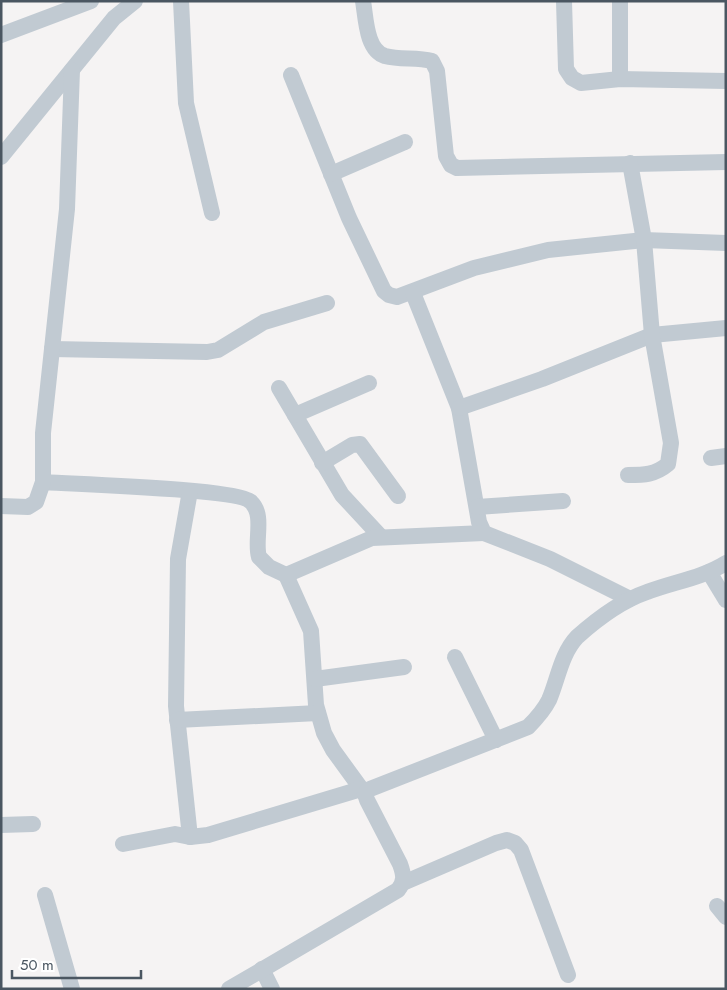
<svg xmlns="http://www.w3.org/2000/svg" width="727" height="990" font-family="Jost,sans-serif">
	<rect width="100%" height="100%" fill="#f5f3f3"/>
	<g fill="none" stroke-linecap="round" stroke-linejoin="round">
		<!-- minor -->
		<g stroke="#c1cad2" stroke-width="16">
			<path d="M181 1 186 103 212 213"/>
			<path d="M363 1C366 18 366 50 385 56 400 60 417 57 432 61L437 71 446 156 451 165 457 168 726 162"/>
			<path d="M564 1 566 69 572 78 581 83 620 79 726 81"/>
			<path d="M620 1V79"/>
			<path d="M1 35 91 1"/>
			<path d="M291 75 349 218 384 291 389 295 397 297 474 268 548 250 644 240 726 243"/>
			<path d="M1 157 114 18 135 1"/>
			<path d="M331 174 405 142"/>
			<path d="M413 293 459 408 479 522 484 533 550 559 630 599"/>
			<path d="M52 349 207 352 218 350 264 322 327 303"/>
			<path d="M279 388 342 495 381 537"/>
			<path d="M459 408 542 379 652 335 726 328"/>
			<path d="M295 415 369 383"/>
			<path d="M711 458 726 456"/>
			<path d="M322 463 352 445 360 444 398 496"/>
			<path d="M628 475C644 475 655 475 668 464L671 443 652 335 644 240 630 163"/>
			<path d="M43 482C71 484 240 489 251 502 265 515 254 541 259 557L269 567 286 575 311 631 316 705 324 733 333 750 365 794"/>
			<path d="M190 491 178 559 176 706 190 837"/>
			<path d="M1 506 28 507 36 502 43 482V433L67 209 72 70"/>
			<path d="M477 507 563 501"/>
			<path d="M709 572 726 600"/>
			<path d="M286 575 372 538 484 533"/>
			<path d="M455 657 496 740"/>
			<path d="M315 679 404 667"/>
			<path d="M177 720 318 713"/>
			<path d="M1 825 33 824"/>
			<path d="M123 844 175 834 190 837 208 835 361 789"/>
			<path d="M403 883 496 843 507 840 515 843 521 850 568 975"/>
			<path d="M45 895 72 989"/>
			<path d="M717 906 726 917"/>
			<path d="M262 969 272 989"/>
			<path d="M229 989 398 890C405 881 404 875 400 864L367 800 365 794 370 789 528 727C536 719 544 710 549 700 558 679 561 654 577 637 597 619 621 601 647 592 673 582 702 578 726 563"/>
		</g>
	</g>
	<!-- border -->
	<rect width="727" height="990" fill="none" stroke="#4a5661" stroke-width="5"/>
	<!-- scale -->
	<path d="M12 970v8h129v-8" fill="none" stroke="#4a5661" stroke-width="2.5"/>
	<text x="20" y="970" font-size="15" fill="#4a5661" stroke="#ffffff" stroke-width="4" paint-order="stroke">50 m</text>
</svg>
